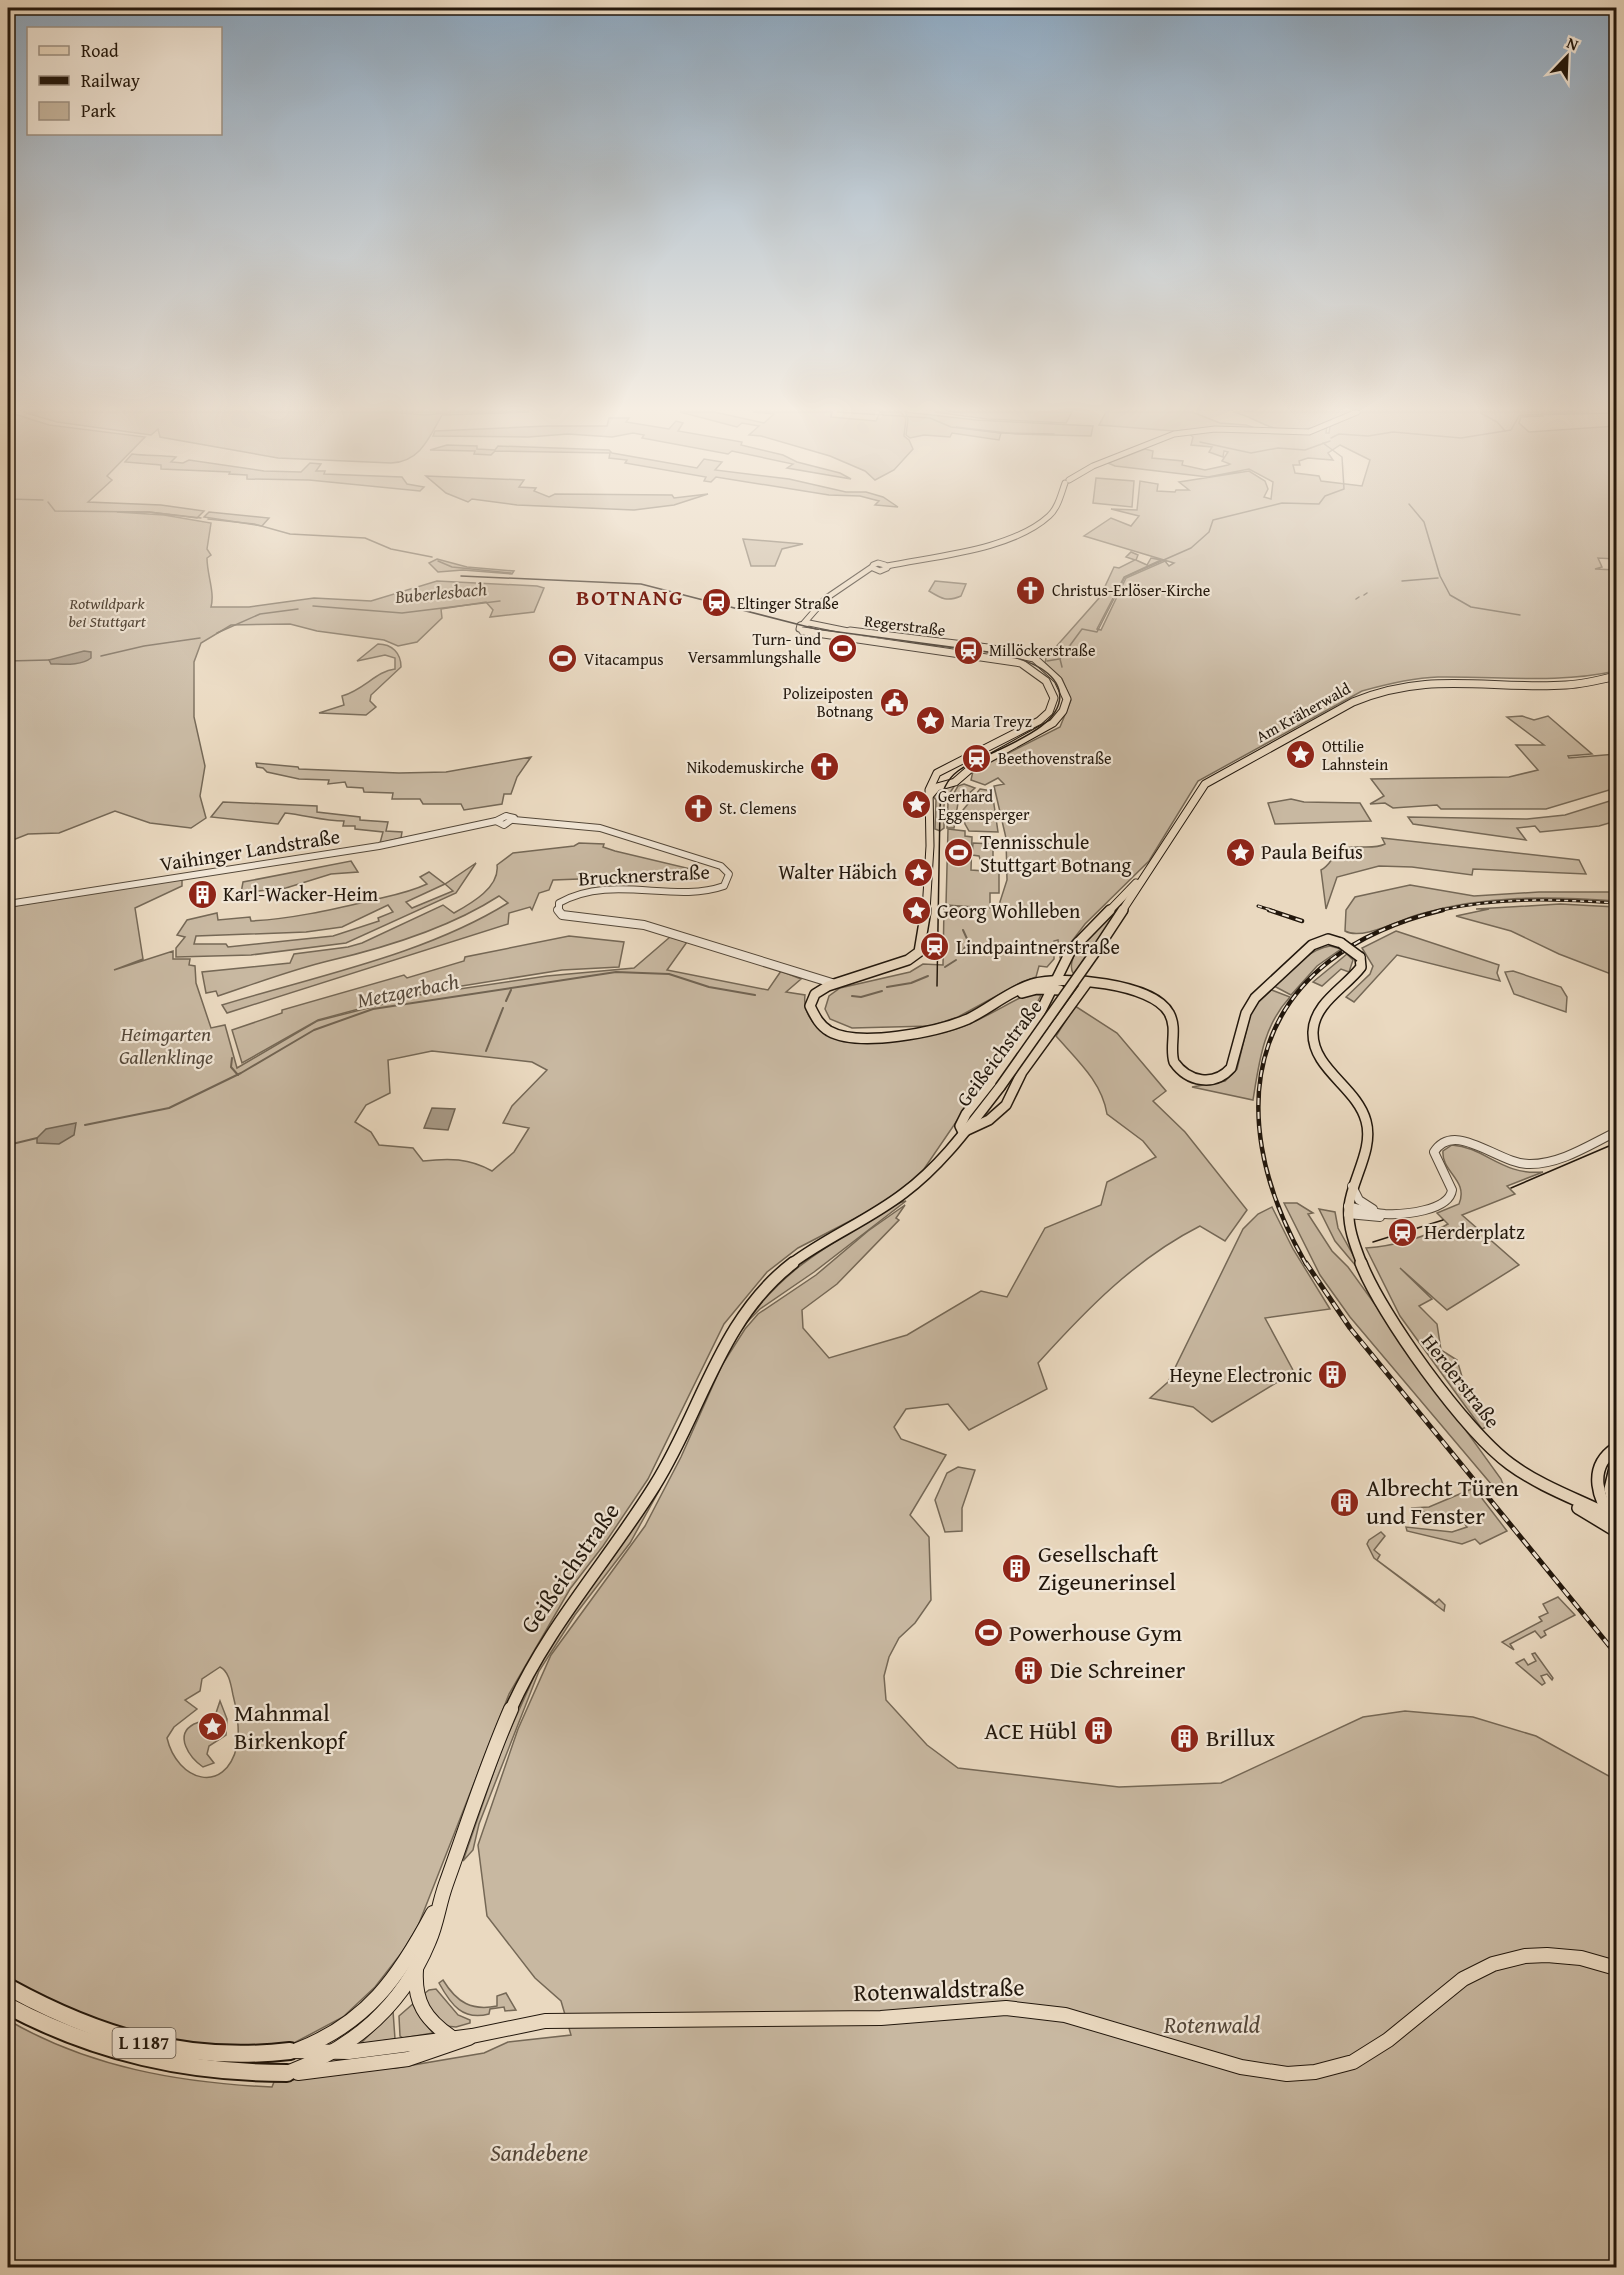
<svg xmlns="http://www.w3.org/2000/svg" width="1624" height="2275" font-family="'Gentium Book Plus',serif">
	<rect width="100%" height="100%" fill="#ead9c0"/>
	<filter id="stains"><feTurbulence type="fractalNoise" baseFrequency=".00333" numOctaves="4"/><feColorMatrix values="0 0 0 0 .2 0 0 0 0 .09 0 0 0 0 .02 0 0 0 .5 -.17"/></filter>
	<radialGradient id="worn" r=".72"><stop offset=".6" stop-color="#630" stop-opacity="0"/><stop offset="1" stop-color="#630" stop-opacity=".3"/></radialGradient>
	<!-- green -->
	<g fill="#c8b8a1" stroke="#756856" stroke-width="1.5" fill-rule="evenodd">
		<path d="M8 412 49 425 145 437 107 476 112 480 88 502 161 505 204 511 197 518 149 512H117L164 515 211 523 207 549 211 555 207 558C207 575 215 592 211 607H249L314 598 371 601 437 581 537 586 544 588 534 612 490 617 493 610 486 602 441 609 442 618 417 642 398 646 384 640 317 631 290 624 231 625 201 643 194 662V717L205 766 200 796 206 818 191 828 150 823 115 811 59 833 28 834 8 842Z"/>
		<path d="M23 412H529L442 415C429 438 420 462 391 463L278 458 160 437 158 429 151 435 57 422Z"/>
		<path d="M680 412H714L764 423 774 414 753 412H832L831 417 876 421 880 412H901L906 419 904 436 909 440 913 449 894 470 875 480 865 471 830 456 761 436 749 435 759 426 742 423 737 427Z"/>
		<path d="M905 412 976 420 1093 426 1091 436 1016 434 956 427 1001 433 999 440 952 433 950 437 924 435 910 438 906 435 908 419Z"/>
		<path d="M935 412H1072L1066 423 987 419Z"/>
		<path d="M1106 412H1192L1220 423 1246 425 1261 430 1202 429 1175 431 1099 425Z"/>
		<path d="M1233 412H1356C1331 423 1306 434 1278 429 1263 426 1249 415 1233 412Z"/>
		<path d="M1362 412H1588L1590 413H1541L1543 416 1521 417 1519 423 1529 432 1616 426V559L1598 558 1602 567 1595 569 1616 570V671C1557 684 1499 676 1438 677 1413 678 1387 684 1362 691L1198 781 1149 861 1085 924 1060 957 1058 940 1054 941V959L1047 967 1039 966 1036 977 1020 983 958 1017 931 1026 852 1028 830 1019 825 1009 829 996 840 988 910 972 923 964 943 965 944 906 975 907 946 905 948 829 965 831V836L972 837 971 870 999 872V893H990V908H998L1007 880 1006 838 994 786 1004 784 998 778 985 785 971 780 973 771 1060 727 1071 700 1062 679 1045 663 1046 658 1100 597 1114 567 1119 568 1135 560 1126 557 1131 552 1138 555 1136 560 1147 565 1151 558 1161 560 1124 577 1097 629 1101 630 1126 578 1165 561 1169 566 1174 563 1084 536 1111 518 1131 526 1139 516 1111 509 1137 510 1140 481 1158 484 1157 491 1175 492 1176 490H1189L1179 482 1249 471 1265 481 1268 489 1264 497 1271 499 1273 482 1249 469 1208 477 1115 466 1108 463 1145 449 1153 451 1152 458 1183 461 1182 465 1205 470 1228 465 1230 464 1222 461 1228 452 1224 451 1223 457 1209 452 1212 447 1191 445 1193 437 1188 433 1218 430 1309 434 1327 427 1326 433H1329L1330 426ZM1340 445 1370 460 1362 486 1321 481 1319 476 1295 473 1293 465H1300L1299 461 1308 458 1333 460 1328 453Z"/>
		<path d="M609 418H629L626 422 669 429 676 421 683 423 678 431 742 442 741 445 783 455 797 462 840 473 851 479 787 468 793 464 732 451 728 454 642 438 644 435 633 433 612 437 568 434 528 437 433 436 435 431 548 426H607Z"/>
		<path d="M447 445 477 446V449L495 450 498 446 609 450 612 453 697 468 704 459 722 462 715 470 789 479 846 492H866L883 497 898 507 875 505 879 501 860 496 829 495 716 477 711 482 704 481 706 477 625 463 627 460 609 458 610 453 495 451 491 455 474 454 475 451 430 450Z"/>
		<path d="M132 454C148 456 161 455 176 457L171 462 183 463 189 460 264 471 301 472 310 463 321 464 316 471H325L324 474 402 477 407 484 424 487 420 491 309 480 247 479V475L229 474 230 472 161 469V465L125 462Z"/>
		<path d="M426 476 524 480 519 487 536 488 534 491 549 497 555 494 672 495 674 498 708 494 674 505 634 510 517 505 472 499 468 502 446 493Z"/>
		<path d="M1096 478 1134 481 1132 507 1093 503Z"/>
		<path d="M209 512 269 518 262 526 204 517Z"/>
		<path d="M743 539 803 544 782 549 775 566H751Z"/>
		<path d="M437 559 467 567 514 571 512 574 463 570 438 572 429 563Z"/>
		<path d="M935 581 966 584 961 596C947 602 942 599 929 591Z"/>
		<path d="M378 644C392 644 401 653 401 667L371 695 370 701 376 707 366 715 319 713 344 705 342 696C364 690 376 671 395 669V658L385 655 357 661Z"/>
		<path d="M1522 716 1534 720 1548 716 1592 754 1568 756 1569 758 1616 754V788L1546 809H1441L1437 805 1393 808 1385 803 1370 804 1384 796 1371 779 1509 777 1538 770 1516 745H1544L1507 717Z"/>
		<path d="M531 757 517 777 511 794H504L502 804 464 810 461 804H423L420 799H392L393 793 364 792 363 788 347 787 345 782 328 784 329 780 299 779 267 772 263 768 257 767 256 763 298 767 299 769 399 773 446 772Z"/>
		<path d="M964 784 975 788 958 803 954 828H947L948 803 958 786Z"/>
		<path d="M955 785 944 802V828L940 831 935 829 936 800 933 796 936 790Z"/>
		<path d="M980 789 992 791 998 832 969 831 965 824 963 810Z"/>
		<path d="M1291 799 1304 802 1360 803 1371 821 1275 824 1268 803Z"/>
		<path d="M1616 799V821L1599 826 1540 832 1535 826 1517 828 1526 840 1413 824 1408 817 1527 819 1565 815Z"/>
		<path d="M223 802 317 806V812L360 817V820L388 822 386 831 402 832 401 838 380 843 383 832 355 829V826H343L344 821C324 821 305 815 285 813L278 824 211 817Z"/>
		<path d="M1382 838 1579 860 1586 874 1473 869 1472 875 1412 867 1379 866 1337 877 1326 909 1321 870C1332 865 1333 851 1346 848 1359 845 1373 850 1385 844Z"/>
		<path d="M579 843 604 844 603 847 615 851 695 870 694 876 636 874 633 877 553 880 549 890 539 893 532 910 530 907 509 913 508 924 227 1013 222 1005C316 976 424 955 508 903L499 896C451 927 384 948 328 961 291 970 254 984 218 996L216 991 206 993 202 972 290 963 294 954 348 947 362 943 443 905 454 913C472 903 500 887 497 865L513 853 574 846Z"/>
		<path d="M973 843 993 844V860L984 859V870L979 856 972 855Z"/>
		<path d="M351 861 358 872 331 874 286 888 241 893 243 882Z"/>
		<path d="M476 863 456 893 346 943 251 955 176 957V948L185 937 177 935 187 920 217 913 218 920 250 917 251 921C291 919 330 910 369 901 389 896 408 893 427 884L420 877 429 872 445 884ZM445 884 453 891 412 908 406 902ZM388 905 393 912 378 918 379 921 333 936 228 947 226 944H194L196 936 306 932 342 927Z"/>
		<path d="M182 878V886L135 908 143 959 114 970 173 951V959H190L189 965 195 966 196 983 211 1028 225 1025 237 1068 317 1021 419 995 547 976 634 968 670 937 687 942 667 970 768 990 781 971 801 979 786 992 805 995C803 1010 811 1025 826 1032 839 1038 929 1036 945 1032 973 1026 1002 1006 1028 994L1041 995 1019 1040 967 1106 924 1169 900 1191 877 1207 798 1248 767 1272 724 1324 648 1479 603 1546 570 1589 509 1694 418 1926 403 1951 375 1987 343 2017 292 2044 246 2048 164 2040 132 2033 37 1995 8 1978V907ZM432 1051 532 1062 547 1070 512 1106 503 1123 529 1128 514 1152 492 1171C469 1158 449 1158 423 1161L413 1148 379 1145 371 1132 355 1122 366 1105 390 1093 388 1060ZM220 1667C229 1671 231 1685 233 1695 237 1709 240 1732 237 1746 225 1796 177 1781 167 1738L174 1727 197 1709 185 1700 200 1691 202 1679Z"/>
		<path d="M1410 885 1474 896 1539 892H1616V901C1550 896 1485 895 1420 914 1401 919 1362 941 1345 931L1346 910 1355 897Z"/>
		<path d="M1560 904 1616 907V976L1559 954 1511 931 1456 916 1489 909H1476Z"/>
		<path d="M1115 909 1118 910 1075 974 1073 973C1063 954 1102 922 1115 909Z"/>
		<path d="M1396 931 1499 965 1497 973 1500 981 1397 955 1354 1002 1346 997 1370 974 1373 966 1362 948Z"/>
		<path d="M569 936 624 942 619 967 562 970 418 993 318 1020 242 1063 232 1030 282 1013V1010L404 975 407 978 464 961 465 957Z"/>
		<path d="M1330 946 1341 949 1317 966 1291 995 1274 986C1291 970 1307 950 1330 946Z"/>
		<path d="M1347 954 1353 960 1349 972 1341 969 1322 986 1313 982Z"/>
		<path d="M1513 971 1561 987 1567 997 1566 1012 1514 994 1505 972Z"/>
		<path d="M1269 989 1290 997C1263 1026 1259 1063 1253 1100L1192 1087 1225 1081 1237 1069 1251 1011Z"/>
		<path d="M1075 1006 1117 1033 1166 1091 1153 1101 1185 1132 1247 1210 1225 1241 1200 1226C1135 1259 1086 1310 1038 1363L1047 1389 969 1430 948 1404 906 1409 894 1427 901 1439 946 1455 910 1515 929 1537 931 1600 915 1623 899 1638 889 1657 884 1676 886 1700 927 1745 958 1768 1119 1787 1221 1783 1363 1717 1405 1711 1473 1717 1536 1736 1616 1780V2267H8V2020C88 2067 180 2083 272 2087L274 2082 344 2074 395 2063V2068L484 2053 508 2042 571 2035 561 2001 535 1978 487 1916 478 1845 518 1729 551 1655 645 1526 681 1457 722 1365 745 1329 758 1314 816 1275 868 1231 905 1205 896 1218 899 1220 837 1284 802 1310 803 1328 829 1358 907 1335 981 1291 1007 1297 1045 1228 1101 1205 1107 1182 1156 1157 1143 1141 1107 1114C1102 1082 1077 1060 1056 1036Z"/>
		<path d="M1452 1145C1485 1147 1502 1176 1543 1172L1507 1186 1515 1194 1462 1215 1519 1265 1447 1310 1400 1268 1432 1299 1419 1306 1437 1324 1441 1350 1457 1360 1467 1393 1493 1424 1482 1429 1400 1316 1366 1248C1393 1246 1425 1238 1448 1224L1437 1213 1459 1204C1469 1180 1441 1172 1443 1151Z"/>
		<path d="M906 1201 814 1272 760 1309 741 1328C779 1276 814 1253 869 1221 880 1215 893 1203 906 1201Z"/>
		<path d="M1284 1203H1297L1313 1213 1308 1214 1332 1251 1348 1267 1501 1479 1504 1487 1497 1491 1350 1317 1320 1275Z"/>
		<path d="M1272 1207 1293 1249 1330 1309 1265 1318 1294 1372 1212 1422 1193 1407 1150 1398 1168 1382 1243 1229 1258 1214Z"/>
		<path d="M1319 1209 1335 1212 1338 1228 1366 1278 1335 1241Z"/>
		<path d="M958 1467 975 1470 962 1508V1531L945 1532 935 1500 947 1473Z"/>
		<path d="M1474 1488 1507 1531 1480 1544 1475 1539 1462 1544 1407 1531 1406 1527 1452 1532 1467 1527 1457 1514 1440 1516 1411 1508 1429 1507Z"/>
		<path d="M660 1489 630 1543 575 1615 539 1671 479 1824 473 1850 463 1861 502 1748 536 1672 554 1639Z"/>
		<path d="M1381 1532 1385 1536 1374 1550 1380 1555 1377 1560 1435 1603 1439 1599 1445 1605 1444 1611 1374 1558 1367 1544 1369 1540Z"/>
		<path d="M1558 1597 1575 1615 1544 1631 1546 1635 1541 1638 1535 1631 1510 1644 1514 1650 1502 1642 1542 1621 1539 1617 1548 1613 1543 1604Z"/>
		<path d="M1535 1653 1553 1678 1552 1680 1547 1674 1541 1676 1545 1683 1542 1685 1516 1663 1524 1659 1528 1665 1536 1661 1532 1654Z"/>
		<path d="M220 1701 227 1719 226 1735 209 1746 207 1754 214 1763 203 1767C190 1758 173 1735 194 1724 202 1721 209 1719 216 1713Z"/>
		<path d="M443 1980C457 2003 472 2011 497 2006V1996L506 1993 516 2010 505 2011 504 2007 490 2009 489 2014C463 2021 451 2005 439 1983Z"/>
		<path d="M436 1989 458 2015 470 2020V2023L456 2027 445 2026 420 1997 429 1990Z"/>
		<path d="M414 2003 421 2018 433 2033 403 2038 400 2036 399 2016Z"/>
		<path d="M393 2011 395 2039 360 2044Z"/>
	</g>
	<!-- water -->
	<g fill="#a69783" stroke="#716453" stroke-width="1.5">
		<path d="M84 651 91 652V658C81 666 63 664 51 664L49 660Z"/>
		<path d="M432 1108 455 1109 448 1130 424 1128Z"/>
		<path d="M76 1123 74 1135 59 1144 37 1143V1138L46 1129Z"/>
	</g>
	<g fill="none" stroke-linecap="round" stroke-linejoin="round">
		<!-- stream-far1 -->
		<g stroke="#716453" stroke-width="1.5">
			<path d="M391 412 425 415 457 412"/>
			<path d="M837 412 930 418 951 427 1001 433 1054 434"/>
			<path d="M1479 412 1497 422 1505 431"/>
			<path d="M1331 438 1339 434 1368 436 1393 432 1461 438 1511 430 1519 416 1523 415 1616 413"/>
			<path d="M1200 442 1251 453 1278 448 1305 450 1330 441"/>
			<path d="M8 499 43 500"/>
			<path d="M48 502 55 511 149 512 201 518"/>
			<path d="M1409 504 1424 522 1440 576 1450 595 1471 607 1520 615"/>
			<path d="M208 519 254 524 290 534 365 538 391 549 432 557"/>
			<path d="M438 561 452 567 511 573"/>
			<path d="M1402 581 1438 578"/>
			<path d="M1364 595 1367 593"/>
			<path d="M1356 599 1359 597"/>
			<path d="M313 606 402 613 500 601"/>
			<path d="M217 633 260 614 298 609"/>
			<path d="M101 656 144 646 200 638"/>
			<path d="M8 661 49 660"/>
			<path d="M1047 661 1059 659"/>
			<path d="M1062 667 1060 659 1082 629 1097 632 1125 577 1191 548 1209 532 1213 520 1282 503 1319 504 1325 496 1344 489 1342 457 1323 443"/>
		</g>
		<!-- stream -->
		<g stroke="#716453" stroke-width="2">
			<path d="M962 953 968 941 963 930"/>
			<path d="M945 967 956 960"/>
			<path d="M887 987 911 983 928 976"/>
			<path d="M852 996 861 997 882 991"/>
			<path d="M506 1001 511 990"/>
			<path d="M486 1051 503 1008"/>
			<path d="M232 1058 231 1067 238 1075"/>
			<path d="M85 1125 169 1108 241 1073 314 1030 373 1009 616 972 669 974 709 987 755 995"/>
			<path d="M8 1145 37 1138"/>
		</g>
		<defs>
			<g id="minor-far1">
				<path d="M506 816 514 818 504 825 496 821Z"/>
				<path d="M514 820 600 828 721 866 729 874 724 886C673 904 612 873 559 903V911"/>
				<path d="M8 904 379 846 496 821"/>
			</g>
			<g id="minor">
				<path d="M558 910 562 915 644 925 832 983"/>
				<path d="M1352 1186 1359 1200 1373 1209"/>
				<path d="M1348 1206C1360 1209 1373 1213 1385 1214 1403 1215 1449 1211 1452 1190L1434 1152C1455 1119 1499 1165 1530 1164 1561 1164 1589 1145 1616 1132"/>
				<path d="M1348 1214 1380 1217"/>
			</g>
			<g id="major-far4">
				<path d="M1069 480 1093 466 1174 434 1215 429 1309 432 1357 412"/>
				<path d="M878 563 885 565 887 568 880 571 873 568V565Z"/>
				<path d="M887 566C935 556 1012 550 1049 516 1058 508 1061 494 1065 483"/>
				<path d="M804 623 825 599 872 567"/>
				<path d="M810 633 799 629 800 625 809 623 858 633"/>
			</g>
			<g id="major-far3">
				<path d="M803 631 1021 663 1046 681 1054 698 1049 712 1039 721 937 773 929 790 930 846 926 911"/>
				<path d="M850 631 988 648 1034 658 1058 680 1067 699 1063 711 1053 723 970 769 955 782 937 787 930 795"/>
				<path d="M1109 911 1136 883"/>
				<path d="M1122 911 1205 784 1353 702C1429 670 1489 690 1566 685 1583 684 1600 680 1616 676"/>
			</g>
			<g id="major-far2">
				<path d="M926 910 919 952 908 960 828 986 815 994 810 1006C815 1016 819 1025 829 1031 859 1048 937 1032 968 1019 989 1009 1009 991 1032 984 1062 975 1153 983 1169 1013 1178 1029 1169 1046 1174 1062 1188 1082 1214 1087 1231 1068L1246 1013 1255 998 1312 945 1328 939 1341 943"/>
				<path d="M1098 948 1123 910"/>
				<path d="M1360 957 1361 967C1345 988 1314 1003 1313 1032 1312 1069 1357 1087 1366 1121 1374 1149 1352 1179 1349 1206 1347 1226 1355 1246 1362 1264"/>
				<path d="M1086 984 1022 1072 1006 1105 989 1120 963 1132 960 1126 966 1114 1031 1031 1071 950 1110 910"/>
				<path d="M1022 993 1037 989 1060 990"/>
				<path d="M791 1264C827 1237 869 1220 904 1193 943 1164 971 1124 1000 1087"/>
			</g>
			<g id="major-far1">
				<path d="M1361 1263C1381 1315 1465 1431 1510 1464 1540 1486 1574 1498 1607 1514"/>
				<path d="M1616 1448C1586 1468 1598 1500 1616 1525"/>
				<path d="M1616 1464 1610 1489 1616 1514"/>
				<path d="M1578 1508 1616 1531"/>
				<path d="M510 1711C547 1627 608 1561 655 1485 702 1410 720 1319 793 1263"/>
			</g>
			<g id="major">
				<path d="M416 1970C414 2002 425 2019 451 2037"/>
				<path d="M297 2050C367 2023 399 1977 433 1913"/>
				<path d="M290 2051 349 2052 472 2036 545 2021 881 2018 1006 2008 1065 2015 1241 2067 1287 2074 1315 2072 1353 2062 1388 2040 1463 1979 1493 1964 1525 1956 1547 1955 1581 1958 1616 1968"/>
				<path d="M287 2073C353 2048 402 2007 429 1941 437 1923 439 1903 446 1884 467 1826 486 1766 511 1709"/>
				<path d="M298 2073 408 2059 469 2038"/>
			</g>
			<g id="highway">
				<path d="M8 1987C99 2037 186 2063 290 2051"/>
				<path d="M8 2006C97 2053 187 2073 287 2073"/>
			</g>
		</defs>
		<!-- minor-far1 casing -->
		<use href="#minor-far1" stroke="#544839" stroke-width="8"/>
		<!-- minor casing -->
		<use href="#minor" stroke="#544839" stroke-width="10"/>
		<!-- major-far4 casing -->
		<use href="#major-far4" stroke="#22170c" stroke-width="7"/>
		<!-- major-far3 casing -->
		<use href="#major-far3" stroke="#22170c" stroke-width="9"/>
		<!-- major-far2 casing -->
		<use href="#major-far2" stroke="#22170c" stroke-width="12"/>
		<!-- major-far1 casing -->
		<use href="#major-far1" stroke="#22170c" stroke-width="14"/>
		<!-- major casing -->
		<use href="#major" stroke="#22170c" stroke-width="16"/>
		<!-- highway casing -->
		<use href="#highway" stroke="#22170c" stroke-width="20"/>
		<!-- minor-far1 -->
		<use href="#minor-far1" stroke="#f1e6d6" stroke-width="6"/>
		<!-- minor -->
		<use href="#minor" stroke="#f1e6d6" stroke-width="8"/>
		<!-- major-far4 -->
		<use href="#major-far4" stroke="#ead9c0" stroke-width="5"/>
		<!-- major-far3 -->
		<use href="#major-far3" stroke="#ead9c0" stroke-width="7"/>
		<!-- major-far2 -->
		<use href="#major-far2" stroke="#ead9c0" stroke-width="9"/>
		<!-- major-far1 -->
		<use href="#major-far1" stroke="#ead9c0" stroke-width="11"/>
		<!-- major -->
		<use href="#major" stroke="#ead9c0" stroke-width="14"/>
		<!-- highway -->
		<use href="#highway" stroke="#ead9c0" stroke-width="16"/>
		<!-- tram -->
		<g stroke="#22170c" stroke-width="1.5">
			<path d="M461 576 641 584 816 629 1003 654C1022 659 1053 668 1059 690 1069 731 984 751 958 771 946 780 941 793 940 807L937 986"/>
			<path d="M1511 1188 1616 1143"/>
			<path d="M1373 1242 1443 1220"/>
		</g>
		<defs>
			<g id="rail-far2">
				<path d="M1258 906 1274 911"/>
				<path d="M1437 911C1496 897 1556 899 1616 903"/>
			</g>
			<g id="rail-far1">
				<path d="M1269 910 1302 921"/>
				<path d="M1306 1264C1214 1104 1253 955 1443 910"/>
			</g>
			<path id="rail" d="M1306 1263 1350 1328 1616 1654"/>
		</defs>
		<!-- rail-far2 casing -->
		<use href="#rail-far2" stroke="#22170c" stroke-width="3"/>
		<!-- rail-far1 casing -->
		<use href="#rail-far1" stroke="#22170c" stroke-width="4.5"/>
		<!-- rail casing -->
		<use href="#rail" stroke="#22170c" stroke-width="5"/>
		<!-- rail-far2 -->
		<use href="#rail-far2" stroke="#f1e6d6" stroke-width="1.5" stroke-dasharray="4" stroke-linecap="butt"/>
		<!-- rail-far1 -->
		<use href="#rail-far1" stroke="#f1e6d6" stroke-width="2" stroke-dasharray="7" stroke-linecap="butt"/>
		<!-- rail -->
		<use href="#rail" stroke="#f1e6d6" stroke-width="3" stroke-dasharray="8" stroke-linecap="butt"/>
		<defs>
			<g id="major-bridge">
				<path d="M1341 943 1360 957"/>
				<path d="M1000 1087 1098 948"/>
			</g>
		</defs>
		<!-- major-bridge casing -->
		<use href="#major-bridge" stroke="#22170c" stroke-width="12" stroke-linecap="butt"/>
		<!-- major-bridge -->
		<use href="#major-bridge" stroke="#ead9c0" stroke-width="9"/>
	</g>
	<!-- sky -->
	<linearGradient id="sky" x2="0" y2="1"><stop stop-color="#8da8c0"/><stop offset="0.56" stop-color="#f6eee3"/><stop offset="1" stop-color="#f6eee3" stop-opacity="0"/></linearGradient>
	<rect width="1624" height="730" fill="url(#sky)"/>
	<!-- icons -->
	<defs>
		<symbol id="church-disc" viewBox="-11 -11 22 22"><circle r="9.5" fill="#8f2418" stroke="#f1e6d6"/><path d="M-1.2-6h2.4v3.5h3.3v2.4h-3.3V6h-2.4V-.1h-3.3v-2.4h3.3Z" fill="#fff"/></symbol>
		<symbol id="station-disc" viewBox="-11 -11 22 22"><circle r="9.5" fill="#8f2418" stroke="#f1e6d6"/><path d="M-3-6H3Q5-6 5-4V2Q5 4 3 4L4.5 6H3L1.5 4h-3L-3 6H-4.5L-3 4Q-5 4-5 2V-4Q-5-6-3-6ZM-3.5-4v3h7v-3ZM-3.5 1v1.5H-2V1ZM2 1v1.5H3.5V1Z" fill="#fff"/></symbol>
		<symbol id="stadium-disc" viewBox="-11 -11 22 22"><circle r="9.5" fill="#8f2418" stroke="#f1e6d6"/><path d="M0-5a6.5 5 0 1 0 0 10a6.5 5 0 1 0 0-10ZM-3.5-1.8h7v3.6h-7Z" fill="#fff"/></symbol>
		<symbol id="civic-disc" viewBox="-11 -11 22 22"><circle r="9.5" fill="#8f2418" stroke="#f1e6d6"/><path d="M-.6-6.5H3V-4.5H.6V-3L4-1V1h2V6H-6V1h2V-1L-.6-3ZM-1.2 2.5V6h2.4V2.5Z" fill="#fff"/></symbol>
		<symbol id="sight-disc" viewBox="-11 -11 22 22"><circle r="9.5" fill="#8f2418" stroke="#f1e6d6"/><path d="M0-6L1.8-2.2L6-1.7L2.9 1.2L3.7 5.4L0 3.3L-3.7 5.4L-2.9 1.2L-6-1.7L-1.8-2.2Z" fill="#fff"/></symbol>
		<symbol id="building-disc" viewBox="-11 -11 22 22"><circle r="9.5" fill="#8f2418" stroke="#f1e6d6"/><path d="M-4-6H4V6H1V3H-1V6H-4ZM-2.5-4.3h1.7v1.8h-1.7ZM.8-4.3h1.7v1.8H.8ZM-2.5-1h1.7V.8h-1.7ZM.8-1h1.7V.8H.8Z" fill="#fff"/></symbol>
	</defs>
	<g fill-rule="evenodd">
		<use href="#church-disc" x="1014" y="574" width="33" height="33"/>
		<use href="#station-disc" x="700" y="586" width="33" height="33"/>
		<use href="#stadium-disc" x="826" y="632" width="33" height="33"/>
		<use href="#station-disc" x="952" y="634" width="33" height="33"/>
		<use href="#stadium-disc" x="546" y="642" width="33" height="33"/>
		<use href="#civic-disc" x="878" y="686" width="33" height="33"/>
		<use href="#sight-disc" x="914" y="704" width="33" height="33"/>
		<use href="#sight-disc" x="1284" y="738" width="33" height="33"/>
		<use href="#station-disc" x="960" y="742" width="33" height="33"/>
		<use href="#church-disc" x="808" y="750" width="33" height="33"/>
		<use href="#sight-disc" x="900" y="788" width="33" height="33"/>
		<use href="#church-disc" x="682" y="792" width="33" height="33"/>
		<use href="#sight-disc" x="1224" y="836" width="33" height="33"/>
		<use href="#stadium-disc" x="942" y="836" width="33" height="33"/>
		<use href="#sight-disc" x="902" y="856" width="33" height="33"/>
		<use href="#building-disc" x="186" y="878" width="33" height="33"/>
		<use href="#sight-disc" x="900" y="894" width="33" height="33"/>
		<use href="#station-disc" x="918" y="930" width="33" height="33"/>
		<use href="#station-disc" x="1386" y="1216" width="33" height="33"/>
		<use href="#building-disc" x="1316" y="1358" width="33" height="33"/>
		<use href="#building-disc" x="1328" y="1486" width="33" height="33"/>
		<use href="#building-disc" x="1000" y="1552" width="33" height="33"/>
		<use href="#stadium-disc" x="972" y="1616" width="33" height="33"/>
		<use href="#building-disc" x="1012" y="1654" width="33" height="33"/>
		<use href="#sight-disc" x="196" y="1710" width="33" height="33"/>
		<use href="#building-disc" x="1082" y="1714" width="33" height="33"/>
		<use href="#building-disc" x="1168" y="1722" width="33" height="33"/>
	</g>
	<g text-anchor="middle" stroke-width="4.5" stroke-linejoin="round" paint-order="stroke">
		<!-- far-poi labels -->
		<g font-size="16" fill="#22170c" stroke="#f1e6d6" text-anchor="start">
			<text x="1052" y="596">Christus-Erlöser-Kirche</text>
			<text x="737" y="609">Eltinger Straße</text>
			<text x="821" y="645" text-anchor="end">Turn- und<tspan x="821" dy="18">Versammlungshalle</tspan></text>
			<text x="989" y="656">Millöckerstraße</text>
			<text x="584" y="665">Vitacampus</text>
			<text x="873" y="699" text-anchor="end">Polizeiposten<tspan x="873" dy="18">Botnang</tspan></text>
			<text x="951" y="727">Maria Treyz</text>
			<text x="1322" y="752">Ottilie<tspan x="1322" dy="18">Lahnstein</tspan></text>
			<text x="998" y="764">Beethovenstraße</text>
			<text x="804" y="773" text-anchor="end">Nikodemuskirche</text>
			<text x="938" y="802">Gerhard<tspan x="938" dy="18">Eggensperger</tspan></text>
			<text x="719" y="814">St. Clemens</text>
		</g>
		<!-- far-park labels -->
		<g font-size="16" font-style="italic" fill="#544739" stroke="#f1e6d6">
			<text x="107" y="609">Rotwildpark<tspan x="107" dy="18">bei Stuttgart</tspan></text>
		</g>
		<!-- far-street labels -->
		<g font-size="16" fill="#22170c" stroke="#f1e6d6">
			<text transform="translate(905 625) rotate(7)" y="6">Regerstraße</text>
			<text transform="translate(1303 712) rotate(-29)" y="6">Am Kräherwald</text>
		</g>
		<!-- far-water labels -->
		<g font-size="18" font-style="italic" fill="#574a3c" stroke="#f1e6d6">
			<text transform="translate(441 593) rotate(-5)" y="6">Buberlesbach</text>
		</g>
		<!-- shield labels -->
		<rect fill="#f1e6d6" stroke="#605549" stroke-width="1.5" x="112.5" y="2028" width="63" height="30" rx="4.5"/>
		<g font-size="18" font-weight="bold" fill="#22170c">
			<text x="144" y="2049">L 1187</text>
		</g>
		<!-- poi labels -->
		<g font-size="20" fill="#22170c" stroke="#f1e6d6" text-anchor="start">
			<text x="980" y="849">Tennisschule<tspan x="980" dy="23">Stuttgart Botnang</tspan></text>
			<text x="1261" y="859">Paula Beifus</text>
			<text x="897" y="879" text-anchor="end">Walter Häbich</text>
			<text x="223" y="901">Karl-Wacker-Heim</text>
			<text x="937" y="918">Georg Wohlleben</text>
			<text x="956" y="954">Lindpaintnerstraße</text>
			<text x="1424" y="1239">Herderplatz</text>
			<text x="1312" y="1382" text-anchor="end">Heyne Electronic</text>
		</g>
		<!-- street labels -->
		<g font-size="20" fill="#22170c" stroke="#f1e6d6">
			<text transform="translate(250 850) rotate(-9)" y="7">Vaihinger Landstraße</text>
			<text transform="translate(644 875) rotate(-3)" y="7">Brucknerstraße</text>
			<text transform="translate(999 1053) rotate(-53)" y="7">Geißeichstraße</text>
			<text transform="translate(1461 1381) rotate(52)" y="7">Herderstraße</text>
		</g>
		<!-- park labels -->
		<g font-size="20" font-style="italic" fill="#544739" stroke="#f1e6d6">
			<text x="166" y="1041">Heimgarten<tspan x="166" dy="23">Gallenklinge</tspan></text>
		</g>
		<!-- water labels -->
		<g font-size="21" font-style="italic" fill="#574a3c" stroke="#f1e6d6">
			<text transform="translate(408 991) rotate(-11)" y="7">Metzgerbach</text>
		</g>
		<!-- far-district labels -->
		<g font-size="22" font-weight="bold" letter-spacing="1.5" fill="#7a1f14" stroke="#f1e6d6">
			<text x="630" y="605">BOTNANG</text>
		</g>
		<!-- near-poi labels -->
		<g font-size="24" fill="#22170c" stroke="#f1e6d6" text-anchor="start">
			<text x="1366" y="1496">Albrecht Türen<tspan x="1366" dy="28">und Fenster</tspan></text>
			<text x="1038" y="1562">Gesellschaft<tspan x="1038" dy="28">Zigeunerinsel</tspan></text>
			<text x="1009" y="1641">Powerhouse Gym</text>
			<text x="1050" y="1678">Die Schreiner</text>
			<text x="234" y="1721">Mahnmal<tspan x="234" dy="28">Birkenkopf</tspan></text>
			<text x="1077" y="1739" text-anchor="end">ACE Hübl</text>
			<text x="1206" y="1746">Brillux</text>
		</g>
		<!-- near-street labels -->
		<g font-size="24" fill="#22170c" stroke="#f1e6d6">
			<text transform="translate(570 1568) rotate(-55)" y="8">Geißeichstraße</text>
			<text transform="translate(939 1990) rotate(-2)" y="8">Rotenwaldstraße</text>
		</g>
		<!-- near-park labels -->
		<g font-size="24" font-style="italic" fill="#544739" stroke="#f1e6d6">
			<text x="1212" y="2033">Rotenwald</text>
			<text x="539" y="2161">Sandebene</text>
		</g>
	</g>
	<!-- margin -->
	<rect width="1624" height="2275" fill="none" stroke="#ead9c0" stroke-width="30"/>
	<rect x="9" y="9" width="1606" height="2257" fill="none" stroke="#22170c" stroke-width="3"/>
	<rect x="15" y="15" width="1594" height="2245" fill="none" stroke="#22170c" stroke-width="1.5"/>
	<!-- legend -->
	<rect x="27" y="27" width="195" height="108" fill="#f1e6d6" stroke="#9e9385" stroke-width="1.5"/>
	<rect x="39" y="46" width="30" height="9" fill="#ead9c0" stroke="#9e9385" stroke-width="1.5"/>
	<text x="81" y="57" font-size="18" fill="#22170c">Road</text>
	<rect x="39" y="76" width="30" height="9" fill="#22170c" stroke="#9e9385" stroke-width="1.5"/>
	<text x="81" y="87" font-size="18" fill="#22170c">Railway</text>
	<rect x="39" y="102" width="30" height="18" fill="#c8b8a1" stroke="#9e9385" stroke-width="1.5"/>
	<text x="81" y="117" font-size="18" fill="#22170c">Park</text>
	<!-- north arrow -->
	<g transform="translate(1567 57) rotate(23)" stroke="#f1e6d6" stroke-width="4.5" paint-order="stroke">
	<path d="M0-4.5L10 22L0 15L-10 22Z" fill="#22170c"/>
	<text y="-9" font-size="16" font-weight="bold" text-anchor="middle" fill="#22170c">N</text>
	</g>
	<rect width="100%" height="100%" filter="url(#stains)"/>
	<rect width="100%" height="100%" fill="url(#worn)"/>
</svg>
